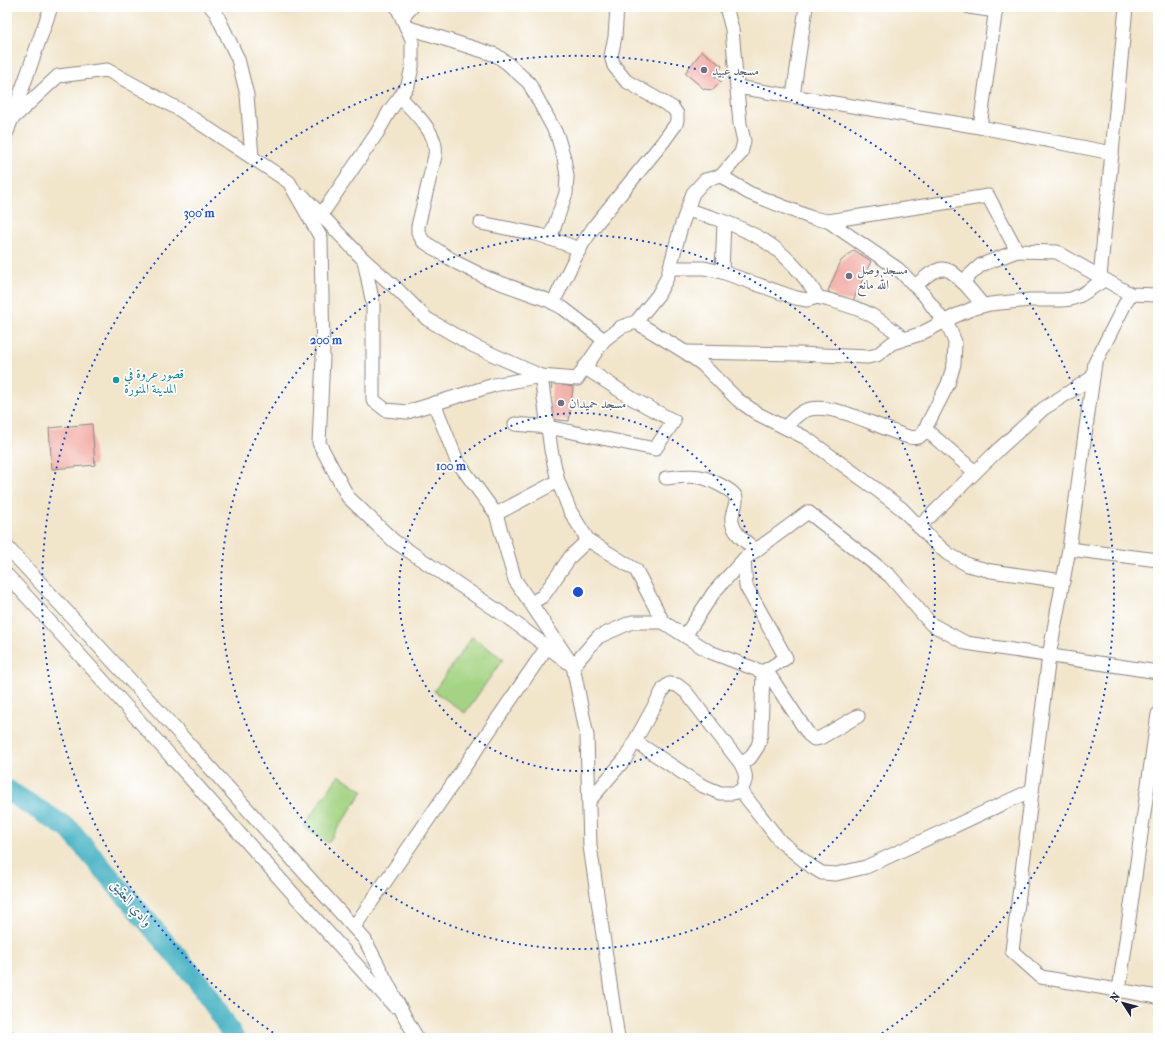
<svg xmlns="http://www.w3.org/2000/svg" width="1165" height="1045" font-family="'IM FELL French Canon',Amiri,serif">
	<rect width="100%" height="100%" fill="#fff"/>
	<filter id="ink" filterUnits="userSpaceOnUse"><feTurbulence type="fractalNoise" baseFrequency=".025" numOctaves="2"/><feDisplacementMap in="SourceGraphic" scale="8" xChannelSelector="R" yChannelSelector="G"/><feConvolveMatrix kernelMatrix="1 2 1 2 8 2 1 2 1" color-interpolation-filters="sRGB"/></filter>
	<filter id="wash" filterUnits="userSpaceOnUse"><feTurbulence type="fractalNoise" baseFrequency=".012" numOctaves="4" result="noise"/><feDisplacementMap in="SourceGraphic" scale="16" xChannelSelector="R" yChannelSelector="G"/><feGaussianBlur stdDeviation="0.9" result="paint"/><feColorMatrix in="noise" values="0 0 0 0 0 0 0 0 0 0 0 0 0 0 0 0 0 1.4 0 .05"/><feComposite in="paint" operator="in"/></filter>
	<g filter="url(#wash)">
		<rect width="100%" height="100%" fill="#f1e5ca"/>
		<!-- green -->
		<g fill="#a4d483" stroke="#637b5f">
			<path d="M472 637 503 659 465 713 434 691Z"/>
			<path d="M339 775 363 791 328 843 303 827Z"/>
		</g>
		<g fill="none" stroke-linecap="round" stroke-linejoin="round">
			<!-- river -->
			<path stroke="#44b1c2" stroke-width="21" d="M7 790 69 829 206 991 234 1038"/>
		</g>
		<g id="blocks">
			<!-- building -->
			<g fill="#f2a9a1">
				<path d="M702 51 722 66 715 77 721 82 713 90 704 89 685 73Z"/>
				<path d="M854 250 871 261 853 301 838 299 828 291 841 261Z"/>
				<path d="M552 383 573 387 569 421 549 419Z"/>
				<path d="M92 424 95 465 52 469 49 428Z"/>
			</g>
		</g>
	</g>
	<g filter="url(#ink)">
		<use href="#blocks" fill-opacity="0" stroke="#8a8482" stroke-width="1"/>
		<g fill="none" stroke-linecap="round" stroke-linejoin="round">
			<defs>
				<g id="minor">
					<path d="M211 7 216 13 238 59 247 95 252 157"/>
					<path d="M969 7 996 11"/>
					<path d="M402 18 412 7"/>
					<path d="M406 27 496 55 507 63 529 83 557 135 564 158 567 176 566 193 550 239"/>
					<path d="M737 87 980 127 1112 153"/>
					<path d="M793 96 806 7"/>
					<path d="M400 97C411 109 433 129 435 146 436 149 435 153 435 156L418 226V232L423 241 457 263 487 278 550 301 563 308 604 340"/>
					<path d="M7 120H11L58 76 107 70 180 110 289 182 321 238 323 358 319 443 348 497 394 541 507 617 573 666 587 736 590 846 618 1038"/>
					<path d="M980 127 996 7"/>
					<path d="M7 132 51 7"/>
					<path d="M721 176 741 153 744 141 740 124 732 29 726 7"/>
					<path d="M303 196 364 260 397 289 427 319 474 346 541 376 551 450 558 481 570 511 588 540 636 570 663 622"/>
					<path d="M687 210C708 216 729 222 748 232 777 245 801 270 818 297 835 302 855 306 871 315 883 322 894 330 904 339"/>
					<path d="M321 215 377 133 390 110 400 97 408 85 412 67V39L397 7"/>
					<path d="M828 221 898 269 924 295 944 322"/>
					<path d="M481 223 540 235 580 249"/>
					<path d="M364 260 373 304V400L386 410 407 412 494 385 541 376 577 379 604 340 621 327 636 322 658 295 667 278 681 227 693 193 705 180 721 176 749 193 812 218 828 221 988 196 1017 251 1057 252 1130 294 1158 295"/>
					<path d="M670 268H704L722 272 796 298 807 300 818 297"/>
					<path d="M722 272 724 222"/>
					<path d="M1100 277 1126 7"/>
					<path d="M962 282 981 265 1017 251"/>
					<path d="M915 286C922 281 929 272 938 270 942 268 946 269 950 271 963 279 973 294 983 305"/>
					<path d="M1130 294 1095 363 1069 549 1158 560"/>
					<path d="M553 303 576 256 583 243 596 224 663 142 676 124 677 120V114L673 108 626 81 614 66 611 56 615 37 617 7"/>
					<path d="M636 322 685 352 702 364 738 400 758 414 806 438 880 492 902 509 932 540 948 554 968 565 991 571 1063 581"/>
					<path d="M685 352 799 354 868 357 877 355 892 343 920 334 955 316 974 308 990 304 1030 300H1062L1071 299 1081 295 1104 280"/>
					<path d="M434 403 457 461 496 514 515 580 573 666 598 637 632 622H663L710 652 763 672 786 658 746 586 744 559"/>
					<path d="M515 424 548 427 655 449 674 421 633 399 584 367"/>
					<path d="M785 427C791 422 796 415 804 411 828 400 871 424 895 432 900 434 905 436 909 437 912 438 916 437 919 437L923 433 948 384 954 364 955 342 946 320"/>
					<path d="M925 429 975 472"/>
					<path d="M666 478C677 477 689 475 700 477 707 478 736 491 736 498 737 504 733 511 732 516 730 532 746 542 756 550"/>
					<path d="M496 514 558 481"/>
					<path d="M919 527 999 449 1043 409 1093 377"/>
					<path d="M7 547 169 722 365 940 406 1019 417 1038"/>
					<path d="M1069 549 1049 656 1012 951 1041 977 1158 997"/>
					<path d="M7 575C138 717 264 863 394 1006"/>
					<path d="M531 603 543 596 571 556 588 540"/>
					<path d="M685 636 714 592 744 559 808 512 890 576 931 624 966 643 1158 672"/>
					<path d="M766 670 809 735 814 739 820 738 858 716"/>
					<path d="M636 742 701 785 720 793H733L741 791"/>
					<path d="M741 764 750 758 758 746 761 734 763 672"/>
					<path d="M741 791 780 841 812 867 822 873 836 874 866 867 1032 790"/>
					<path d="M589 801 625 759 657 701 664 688 669 684 677 685 686 692 741 764C747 776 747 779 741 791"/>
					<path d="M354 927 547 647"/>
					<path d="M1119 990 1158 714"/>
					<path d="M7 1036 8 1038"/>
				</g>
			</defs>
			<!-- minor casing -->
			<use href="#minor" stroke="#8a8482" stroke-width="15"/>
			<!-- minor -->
			<use href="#minor" stroke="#fff" stroke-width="13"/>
		</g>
	</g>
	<!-- distance rings -->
	<g fill="none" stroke="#1d4ed8" stroke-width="2" stroke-dasharray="2 4">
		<circle cx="578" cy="592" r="179"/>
		<circle cx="578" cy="592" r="357"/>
		<path d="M278 1036A536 536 0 1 1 878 1036"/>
	</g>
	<!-- markers -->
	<g fill="#6b7280" stroke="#fff" stroke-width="1.5">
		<circle cx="704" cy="70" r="4"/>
		<circle cx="849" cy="276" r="4"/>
		<circle cx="561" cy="403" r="4"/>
	</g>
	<circle fill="#0f9aa8" stroke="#fff" stroke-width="1.5" cx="116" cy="380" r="4"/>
	<g text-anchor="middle" stroke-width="3.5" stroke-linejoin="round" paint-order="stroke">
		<!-- worship labels -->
		<g font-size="13" fill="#5b616d" stroke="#fff" text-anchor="start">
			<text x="712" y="75">مسجد عبيد</text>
			<text x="857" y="274">مسجد وصل<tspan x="857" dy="15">الله مانع</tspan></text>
			<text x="569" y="408">مسجد حميدان</text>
		</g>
		<!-- culture labels -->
		<g font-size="13" fill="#0d838f" stroke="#fff" text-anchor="start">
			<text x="124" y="378">قصور عروة في<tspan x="124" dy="15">المدينة المنورة</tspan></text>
		</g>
		<!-- water labels -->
		<g font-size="14" font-style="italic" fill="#316278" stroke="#fff">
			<text transform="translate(132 903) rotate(50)" y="5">وادي العقيق</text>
		</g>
	</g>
	<circle cx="578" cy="592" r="6" fill="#1d4ed8" stroke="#fff" stroke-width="2"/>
	<g font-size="12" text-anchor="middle" font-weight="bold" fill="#1d4ed8" stroke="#fff" stroke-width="3.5" stroke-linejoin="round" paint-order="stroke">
		<text x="199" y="217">300 m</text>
		<text x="326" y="344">200 m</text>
		<text x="451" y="470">100 m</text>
	</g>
	<!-- margin -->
	<rect width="1165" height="1045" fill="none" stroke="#fff" stroke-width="24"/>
	<!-- north arrow -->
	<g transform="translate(1123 1003) rotate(306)" stroke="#ffffff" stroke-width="3" paint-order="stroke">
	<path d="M0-3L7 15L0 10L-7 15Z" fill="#22223b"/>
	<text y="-6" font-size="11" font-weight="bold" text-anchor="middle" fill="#22223b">N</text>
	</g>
</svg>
